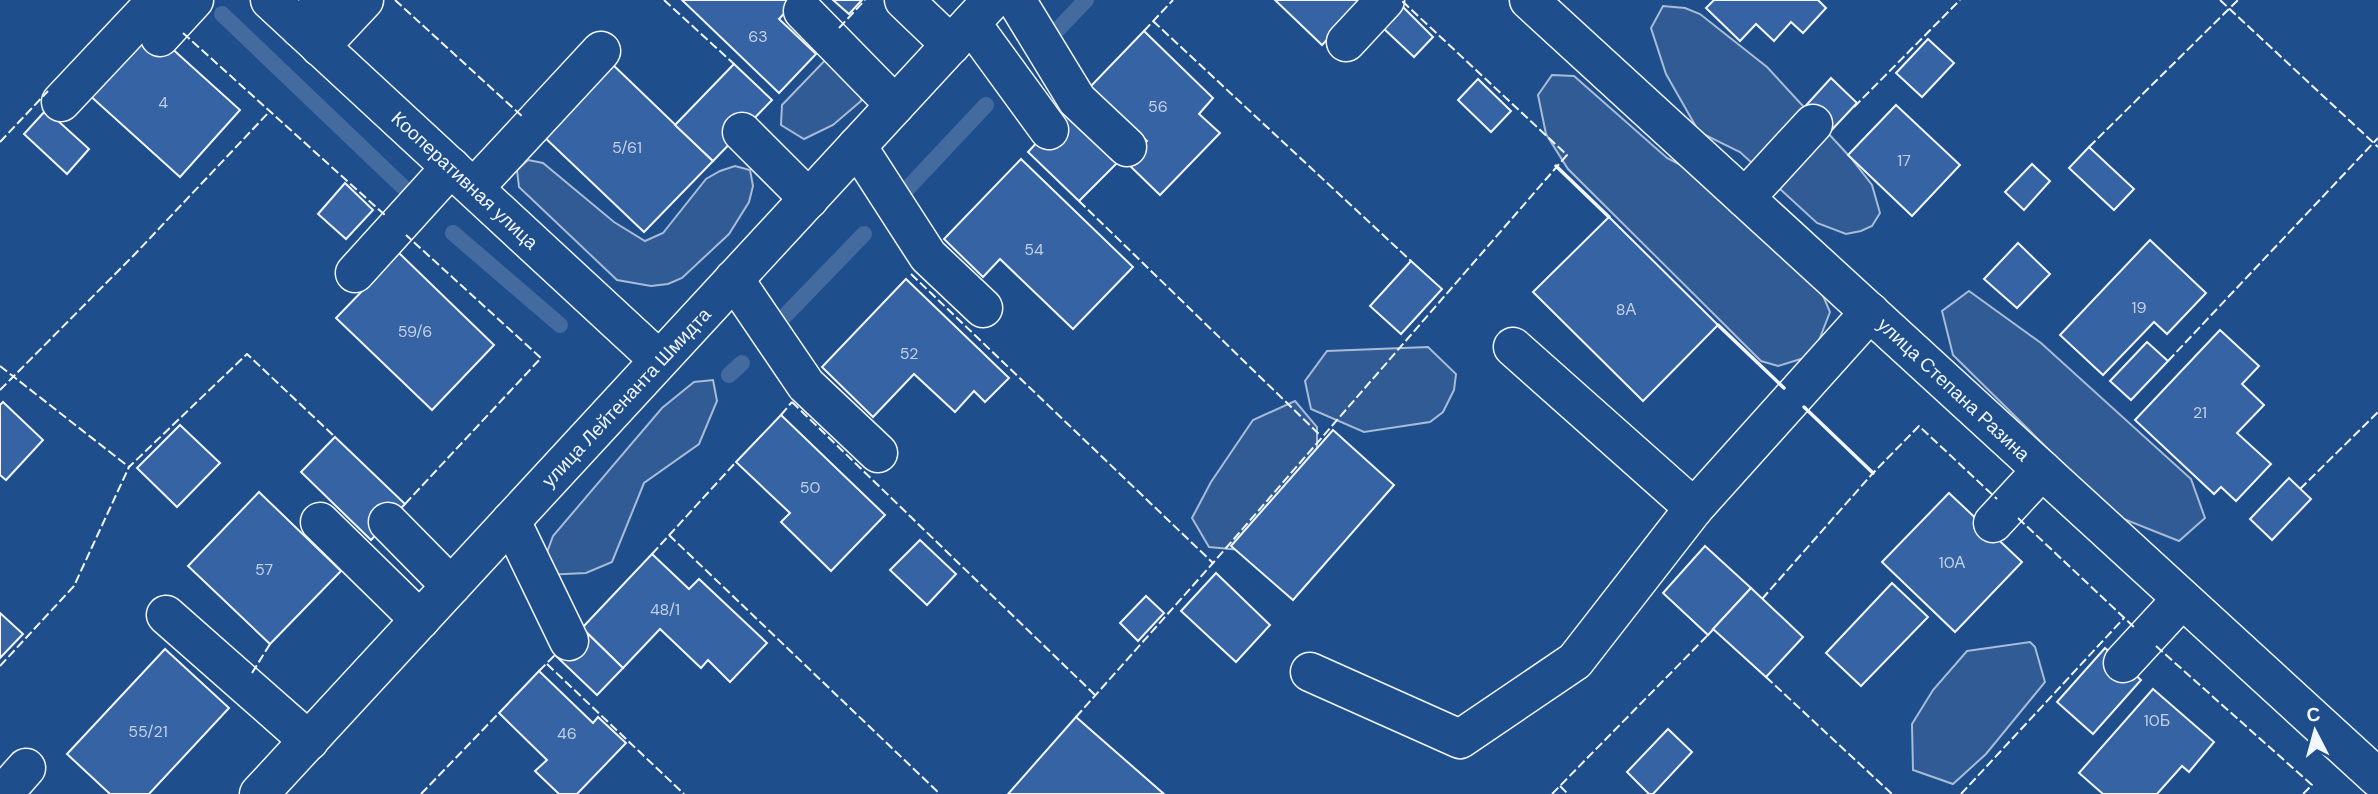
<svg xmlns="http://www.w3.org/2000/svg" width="2378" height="794" font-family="'DM Sans',sans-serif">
	<rect width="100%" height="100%" fill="#1f4e8c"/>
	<!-- built -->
	<g fill="#305b95" stroke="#a8bbd7" stroke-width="2">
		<path d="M1663 6 1685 8 1700 14 1767 67 1851 158 1872 185 1880 213 1872 226 1861 231 1846 234 1817 223 1740 152 1699 132 1666 74 1651 28Z"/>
		<path d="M833 52 864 72 861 101 833 125 804 139 781 125 782 105Z"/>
		<path d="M1552 75 1574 76 1667 158 1721 186 1816 279 1830 312 1816 348 1804 358 1778 366 1761 361 1568 169 1546 134 1538 95Z"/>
		<path d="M528 160 543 163 614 222 645 241 663 233 706 179 720 171 735 166 750 170 753 186 749 202 729 234 682 278 668 284 651 286 617 280 519 187 517 170Z"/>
		<path d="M1969 291 2041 343 2191 479 2205 518 2179 541 2116 516 1953 355 1942 311Z"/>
		<path d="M1428 347 1456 374 1454 390 1443 412 1430 422 1364 432 1311 409 1305 381 1327 351Z"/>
		<path d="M713 380 717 401 699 444 644 483 612 562 586 573 544 575 545 558 553 536 662 408 694 382Z"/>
		<path d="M1295 401 1317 427V454L1241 550 1209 547 1192 518 1211 482 1253 420Z"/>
		<path d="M2030 642 2035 647 2045 682 1986 754 1953 784 1913 770 1912 724 1933 690 1967 651Z"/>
	</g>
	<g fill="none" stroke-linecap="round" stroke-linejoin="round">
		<!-- stream -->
		<g stroke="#446ba0" stroke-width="16">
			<path d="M222 14 402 186"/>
			<path d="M1042 46 1086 0"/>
			<path d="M907 189 986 105"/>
			<path d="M453 233 560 325"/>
			<path d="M777 324 864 234"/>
			<path d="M729 375 742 363"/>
		</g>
	</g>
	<!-- building -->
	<g fill="#3563a3" stroke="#f2f6ff" stroke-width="2">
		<path d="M682 0H789L793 4 779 19 816 54 779 93Z"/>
		<path d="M833 0H862L849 14Z"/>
		<path d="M1275 0H1365L1322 45Z"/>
		<path d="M1714 0H1818L1826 8 1803 33 1791 22 1774 41 1756 24 1740 41 1706 8Z"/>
		<path d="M1403 7 1433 37 1414 57 1383 28Z"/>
		<path d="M147 26 240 110 180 177 87 93Z"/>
		<path d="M1144 31 1213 98 1199 114 1220 133 1160 195 1126 162 1147 141 1090 87Z"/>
		<path d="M1928 39 1954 63 1922 97 1896 73Z"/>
		<path d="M609 61 713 161 644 232 541 134Z"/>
		<path d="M734 64 772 100 713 161 675 125Z"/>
		<path d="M1831 78 1857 103 1826 136 1800 112Z"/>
		<path d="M1478 79 1511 111 1491 132 1458 100Z"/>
		<path d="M1896 105 1960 165 1912 216 1848 155Z"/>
		<path d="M46 110 89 149 67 174 24 134Z"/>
		<path d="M1067 110 1119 161 1079 201 1028 152Z"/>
		<path d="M2089 147 2134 189 2114 210 2069 168Z"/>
		<path d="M1021 159 1133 267 1073 329 1000 259 983 277 944 239Z"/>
		<path d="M2032 164 2050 181 2024 210 2005 192Z"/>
		<path d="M345 183 373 210 346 239 318 214Z"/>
		<path d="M1609 217 1718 325 1643 401 1533 292Z"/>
		<path d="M2150 240 2206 293 2167 334 2154 322 2103 375 2060 335Z"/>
		<path d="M2018 243 2050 274 2017 308 1984 279Z"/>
		<path d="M399 253 494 345 432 410 336 318Z"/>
		<path d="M1411 261 1442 289 1401 334 1370 306Z"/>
		<path d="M906 279 1009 378 985 402 974 391 955 412 914 374 873 417 822 367Z"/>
		<path d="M2220 330 2259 366 2242 384 2264 405 2237 433 2271 464 2236 501 2221 487 2214 494 2135 420Z"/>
		<path d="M2147 342 2168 361 2131 400 2110 381Z"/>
		<path d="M3 402 43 440 6 480 0 475V405Z"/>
		<path d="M781 415 885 515 831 571 781 522 790 513 736 462Z"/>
		<path d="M180 425 220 463 177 507 137 468Z"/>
		<path d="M1333 430 1394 485 1293 600 1231 546Z"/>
		<path d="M335 437 405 504 371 540 301 472Z"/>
		<path d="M2289 478 2311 499 2272 540 2250 519Z"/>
		<path d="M259 492 341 571 270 644 188 566Z"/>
		<path d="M1949 493 2022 562 1955 632 1882 562Z"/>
		<path d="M920 540 956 574 927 605 890 570Z"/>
		<path d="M1705 546 1751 588 1708 635 1663 593Z"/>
		<path d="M652 554 689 589 699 579 767 643 730 682 708 660 701 668 660 629 623 668 582 628Z"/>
		<path d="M1216 573 1270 625 1236 662 1181 611Z"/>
		<path d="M1892 583 1928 617 1861 686 1826 653Z"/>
		<path d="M1751 588 1803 637 1766 677 1713 629Z"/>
		<path d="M1146 596 1164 613 1138 641 1120 623Z"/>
		<path d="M0 613 23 634 0 658Z"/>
		<path d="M582 628 623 668 597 695 555 655Z"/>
		<path d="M2105 648 2141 680 2093 734 2057 702Z"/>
		<path d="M165 649 229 708 149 794H110L67 754Z"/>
		<path d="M539 671 593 723 598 717 626 743 577 794H559L535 771 547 760 499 713Z"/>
		<path d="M2153 689 2214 742 2189 772 2182 766 2157 794H2103L2079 773Z"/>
		<path d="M1076 717 1164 794H1008Z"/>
		<path d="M1668 729 1692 752 1653 794H1649L1627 772Z"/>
	</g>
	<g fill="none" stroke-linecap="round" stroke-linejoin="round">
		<defs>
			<g id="minor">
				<path d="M270 0 659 360"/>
				<path d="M904 0 951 45"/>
				<path d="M1016 0 1077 100 1127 147"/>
				<path d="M1529 0 2378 778"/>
				<path d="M803 11 895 105"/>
				<path d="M971 23 1049 130"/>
				<path d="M300 28 325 0"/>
				<path d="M160 37 194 0"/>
				<path d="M1346 42 1385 0"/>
				<path d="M320 47 364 0"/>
				<path d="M61 102 157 0"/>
				<path d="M742 132 809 199"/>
				<path d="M857 146 928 256 983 308"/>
				<path d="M474 188 601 51"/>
				<path d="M1745 198 1813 124"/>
				<path d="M355 273 451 167"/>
				<path d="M734 279 806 385 878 453"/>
				<path d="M1513 347 1694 508 1870 312"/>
				<path d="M511 521 569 641"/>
				<path d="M320 522 420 620"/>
				<path d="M388 522 451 586"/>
				<path d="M1993 523 2042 470"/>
				<path d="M166 615 309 741"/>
				<path d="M2123 663 2182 599"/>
				<path d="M1310 672 1460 739 1575 661 1694 508"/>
				<path d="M3 794 26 768"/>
				<path d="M259 794 992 0"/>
			</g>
		</defs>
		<!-- minor casing -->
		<use href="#minor" stroke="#f2f6ff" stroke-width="41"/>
		<!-- minor -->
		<use href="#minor" stroke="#1f4e8c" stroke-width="38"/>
		<!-- fence -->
		<g stroke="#f2f6ff" stroke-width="2" stroke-dasharray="9 3.5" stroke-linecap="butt">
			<path d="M395 0 523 117"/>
			<path d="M664 0 734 64"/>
			<path d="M2220 0 2378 147"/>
			<path d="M1153 21 1411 261"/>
			<path d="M839 28 865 0"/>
			<path d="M1144 31 1173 0"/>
			<path d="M183 33 386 216"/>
			<path d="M1854 107 1960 0"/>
			<path d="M0 142 48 91"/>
			<path d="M2089 147 2238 0"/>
			<path d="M1079 201 1321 436"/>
			<path d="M911 274 1213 563"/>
			<path d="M2168 361 2378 138"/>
			<path d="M0 366 129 467"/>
			<path d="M0 390 135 254 270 111"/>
			<path d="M792 402 1096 696"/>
			<path d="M781 415 792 402"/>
			<path d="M2300 489 2378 412"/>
			<path d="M405 504 541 358 406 235"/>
			<path d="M2018 518 2135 628"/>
			<path d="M669 535 940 794"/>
			<path d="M652 554 736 462"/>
			<path d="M1762 599 1873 473 1919 426 1997 499"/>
			<path d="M2156 646 2312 785 2303 794"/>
			<path d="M547 664 684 794"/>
			<path d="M0 666 74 586 129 467 247 354 335 437"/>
			<path d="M539 671 555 655"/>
			<path d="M252 673 270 644"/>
			<path d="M1766 677 1892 794"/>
			<path d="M1076 717 1213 563 1567 155 1401 0"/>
			<path d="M1560 786 1568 794"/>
			<path d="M421 794 499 713"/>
			<path d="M1552 794 1708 635"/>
			<path d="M1961 794 2124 618"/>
		</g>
		<!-- wall -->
		<g stroke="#f2f6ff" stroke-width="3.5">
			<path d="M1556 166 1609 217"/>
			<path d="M1718 325 1784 388"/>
			<path d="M1804 407 1873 473"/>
		</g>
	</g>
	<g text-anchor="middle" stroke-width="5" stroke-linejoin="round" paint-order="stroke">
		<!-- number labels -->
		<g font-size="16" fill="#c3d1e8">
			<text x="758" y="42">63</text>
			<text x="163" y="108">4</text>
			<text x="1158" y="112">56</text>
			<text x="627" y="153">5/61</text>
			<text x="1904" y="166">17</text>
			<text x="1034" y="255">54</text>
			<text x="2139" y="313">19</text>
			<text x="1626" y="315">8А</text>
			<text x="415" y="337">59/6</text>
			<text x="909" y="359">52</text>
			<text x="2200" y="418">21</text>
			<text x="810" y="493">50</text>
			<text x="1952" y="568">10А</text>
			<text x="264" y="575">57</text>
			<text x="665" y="615">48/1</text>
			<text x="2157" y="726">10Б</text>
			<text x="148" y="737">55/21</text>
			<text x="567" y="739">46</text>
		</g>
		<!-- street labels -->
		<g font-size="19" fill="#f2f6ff" stroke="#1f4e8c">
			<text transform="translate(465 180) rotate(43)" y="7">Кооперативная улица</text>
			<text transform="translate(1954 389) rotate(43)" y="7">улица Степана Разина</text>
			<text transform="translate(626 397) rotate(-47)" y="7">улица Лейтенанта Шмидта</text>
		</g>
	</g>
	<!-- north arrow -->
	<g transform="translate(2315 731) rotate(354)" stroke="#1f4e8c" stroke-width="5" paint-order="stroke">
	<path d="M0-5L12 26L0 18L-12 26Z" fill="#f2f6ff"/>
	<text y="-10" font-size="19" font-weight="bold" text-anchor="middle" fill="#f2f6ff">С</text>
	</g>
</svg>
